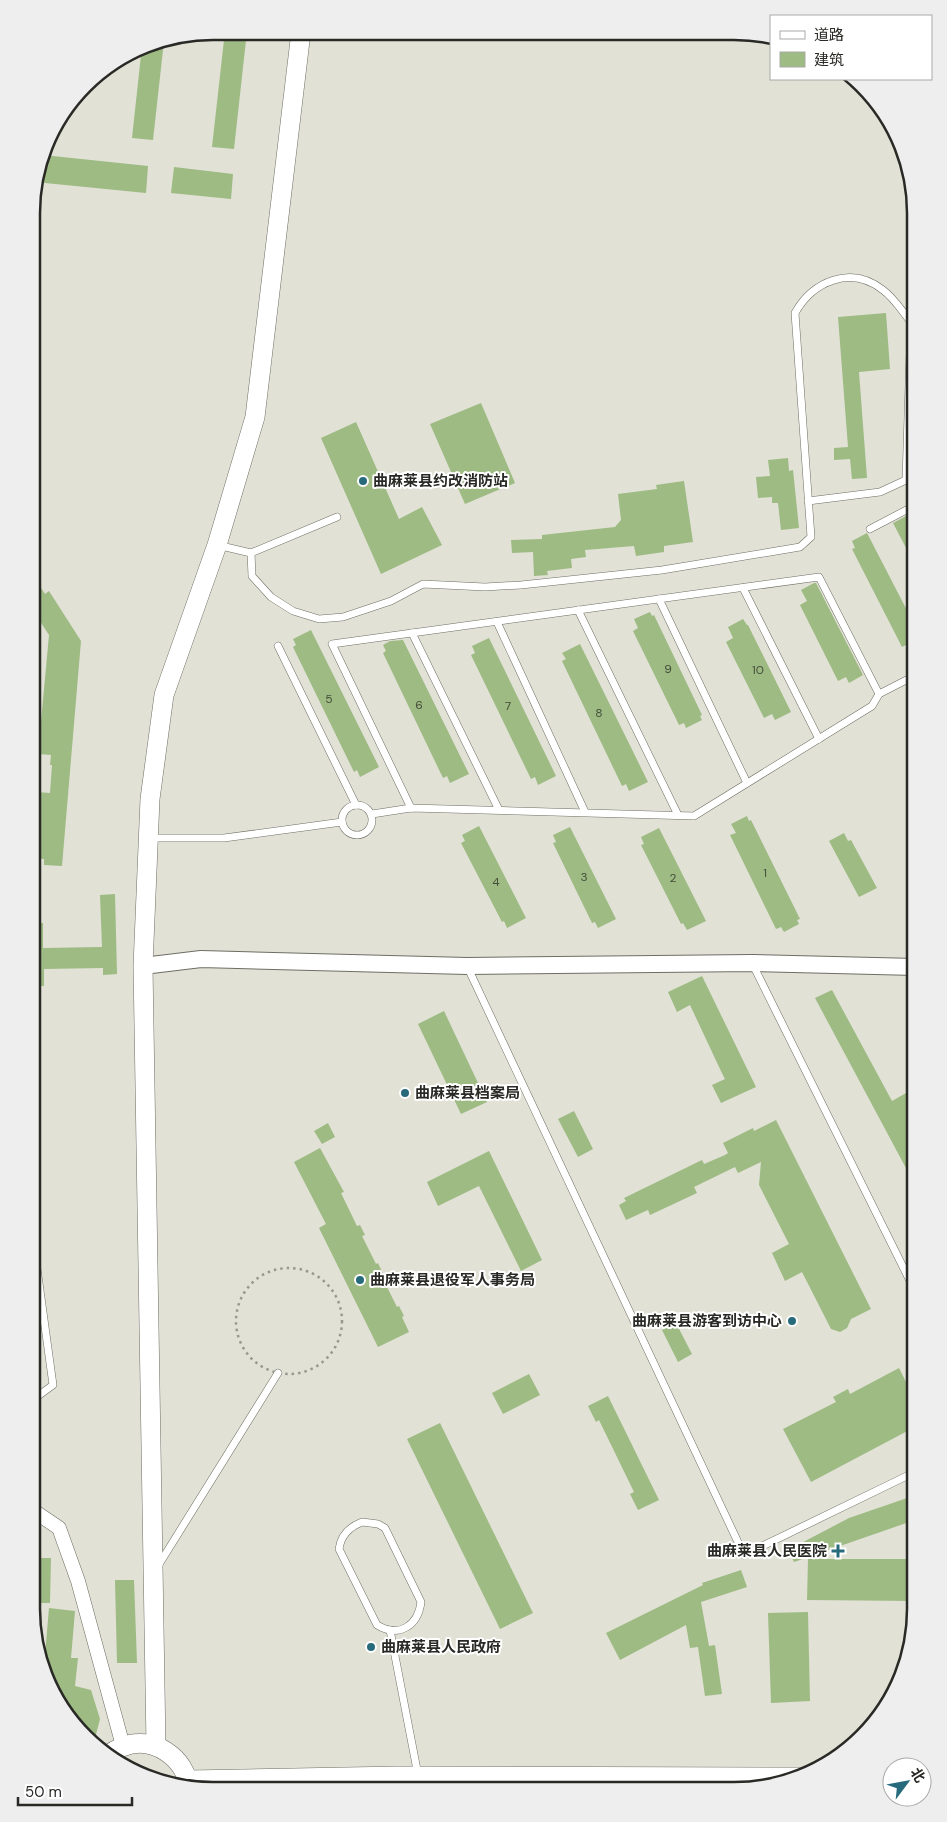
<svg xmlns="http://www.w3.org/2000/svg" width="947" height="1822" font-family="'DM Sans','Noto Sans SC',sans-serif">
	<rect width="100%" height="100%" fill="#e1e1d6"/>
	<!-- building -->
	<g fill="#9dbb82">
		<path d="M225 31H247L234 149 212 147Z"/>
		<path d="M164 41 153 140 132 138 142 46Z"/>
		<path d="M43 155 148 166 146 193 35 182Z"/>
		<path d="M174 167 233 174 231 199 171 193Z"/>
		<path d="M886 313 890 369 859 372 867 478 852 479 850 459 834 460V448L848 447 838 317Z"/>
		<path d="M481 403 515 483 465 504 430 424Z"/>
		<path d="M356 422 399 519 422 507 442 545 381 574 321 438Z"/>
		<path d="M788 458 789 471 793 470 799 528 781 530 778 503H772V497L758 498 756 477 770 476 768 460Z"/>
		<path d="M684 481 693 542 664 546V552L636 556 634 546 585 550 586 557 571 559 572 568 547 571 548 575 534 576 533 552 512 553 511 540 542 539V535L615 527 621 520 618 494 657 489 656 485Z"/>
		<path d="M910 514 916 524V567L893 523Z"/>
		<path d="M867 533 913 622 911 623 916 632V665L906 645 902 647 852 549 855 548 852 541Z"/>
		<path d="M32 574 45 594 49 591 81 641 62 866 44 865V859L32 858V833L36 792 50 793 52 765H50L51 755 38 754 49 635 32 609Z"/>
		<path d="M814 583H816L863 675 849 683 846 677 838 681 800 605 807 601 801 590Z"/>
		<path d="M650 612 652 616 654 615 702 715 700 716 702 720 686 728 684 723 679 725 633 631 638 628 634 619Z"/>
		<path d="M743 619 747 625H748L791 712 775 720 772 714 764 718 726 642 733 638 728 627Z"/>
		<path d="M311 630 379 767 360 777 357 770 354 772 293 647 296 645 293 639Z"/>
		<path d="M489 638 556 776 538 785 535 777 531 779 471 655 475 653 472 646Z"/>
		<path d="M403 640 469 774 450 783 447 776 443 778 383 653 386 651 383 645 390 641Z"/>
		<path d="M580 644 648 782 629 791 626 784 622 786 562 661 566 659 562 653Z"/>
		<path d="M747 816 749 821 751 820 800 919 797 920 799 924 784 932 781 927 776 929 730 835 736 833 731 824Z"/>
		<path d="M479 826 526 918 507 928 504 921 502 922 461 843 465 841 462 835Z"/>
		<path d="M570 827 616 919 598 928 595 922 592 923 553 843 556 842 553 835Z"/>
		<path d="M659 828 706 921 687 930 683 923 681 924 641 845 644 844 641 837Z"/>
		<path d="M844 833 848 841 851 840 877 888 859 897 829 841Z"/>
		<path d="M115 894 117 974 103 975V968L44 969V986H32V923H43V948L102 947 100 895Z"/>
		<path d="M702 976 756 1087 721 1103 712 1085 725 1079 720 1069 690 1005 677 1012 668 992Z"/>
		<path d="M832 990 892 1101 915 1088V1117L910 1120 915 1131V1185L815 998Z"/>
		<path d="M444 1011 487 1102 461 1114 418 1024Z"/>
		<path d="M574 1111 593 1149 578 1157 558 1119Z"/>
		<path d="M776 1120 871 1309 851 1319 847 1328 840 1332 831 1329 802 1272 785 1281 772 1253 789 1244 759 1185 761 1162 738 1173 735 1167 694 1187 697 1193 650 1215 648 1210 626 1220 619 1205 626 1201 624 1198 702 1160 704 1164 725 1155 728 1153 723 1143 753 1128 754 1131Z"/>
		<path d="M328 1123 335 1137 322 1144 314 1131Z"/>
		<path d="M320 1148 344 1192 341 1193 357 1226 360 1225 365 1235 362 1236 376 1264 378 1263 386 1280 384 1281 397 1307 399 1306 404 1316 402 1317 409 1332 378 1347 319 1228 326 1224 294 1162Z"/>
		<path d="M489 1151 542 1260 521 1271 479 1186 438 1206 427 1182Z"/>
		<path d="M676 1323 692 1354 678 1362 662 1330Z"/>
		<path d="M899 1368 915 1400V1427L811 1482 783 1429 836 1402 833 1397 848 1389 850 1394Z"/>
		<path d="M529 1374 540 1395 503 1414 492 1393Z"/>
		<path d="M608 1396 659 1500 638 1510 630 1494 634 1492 599 1420 596 1422 588 1406Z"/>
		<path d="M440 1423 533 1613 500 1629 407 1439Z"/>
		<path d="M913 1496 915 1503V1520L794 1562 788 1550 849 1518Z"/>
		<path d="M36 1558H51L50 1603H36Z"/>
		<path d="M808 1559H915V1601L807 1600Z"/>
		<path d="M741 1570 747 1587 701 1602 709 1646 715 1645 722 1694 705 1696 698 1647 690 1648 686 1625 620 1660 606 1633 703 1585 702 1583Z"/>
		<path d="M115 1580H134L137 1663H117Z"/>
		<path d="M49 1608 75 1611 71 1658H78L75 1686 91 1690 100 1719 93 1746 62 1710 41 1667 39 1655H45Z"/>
		<path d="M808 1612 810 1701 771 1703 768 1613Z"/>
	</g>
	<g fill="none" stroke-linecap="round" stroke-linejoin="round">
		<defs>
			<g id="service">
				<path d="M906 480 916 471"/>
				<path d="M808 501 880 492 906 480 911 322"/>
				<path d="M870 529 916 505"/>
				<path d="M217 545 251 553 337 517"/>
				<path d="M251 553 252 576 271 597 293 611 319 619 343 617 391 601 423 584 485 587 521 585 662 570 800 547 811 537 795 313C813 281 851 265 883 290 894 298 902 311 911 322L916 323"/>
				<path d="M743 588 819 739"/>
				<path d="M659 599 747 783"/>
				<path d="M578 610 678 815"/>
				<path d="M497 622 585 812"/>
				<path d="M412 633 499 810"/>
				<path d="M278 646 356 805"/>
				<circle cx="357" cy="820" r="15"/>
				<path d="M411 808 332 644 819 577 879 694"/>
				<path d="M372 814 411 808 694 816 872 706 879 694 916 675"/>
				<path d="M149 838H224L342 822"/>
				<path d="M753 965 915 1291"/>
				<path d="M467 966 744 1555 915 1472"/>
				<path d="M31 1401 53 1385 32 1232"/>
				<path d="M362 1522 378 1524 385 1528 421 1602C418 1626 399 1638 377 1625L339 1549C341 1535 349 1527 362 1522Z"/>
				<path d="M158 1566 278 1373"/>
				<path d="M390 1630 418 1775"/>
			</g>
			<path id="minor" d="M31 1509 59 1528 78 1581 123 1746"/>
			<path id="tertiary" d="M143 966 201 959 467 966 753 963 916 967"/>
			<g id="secondary">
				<path d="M156 1746 143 966 150 799 164 695 217 545 255 417 301 32"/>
				<path d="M108 1755C112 1752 117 1749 122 1747 152 1734 187 1758 189 1789"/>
				<path d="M189 1780 398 1776 801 1777"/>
			</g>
		</defs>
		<!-- service casing -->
		<use href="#service" stroke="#6e6e64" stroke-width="8"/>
		<!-- minor casing -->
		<use href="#minor" stroke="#6e6e64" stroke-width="15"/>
		<!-- tertiary casing -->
		<use href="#tertiary" stroke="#6e6e64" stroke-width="18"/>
		<!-- secondary casing -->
		<use href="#secondary" stroke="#6e6e64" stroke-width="20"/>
		<!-- path -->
		<circle stroke="#989890" stroke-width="2.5" stroke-dasharray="2.5 4" stroke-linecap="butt" cx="289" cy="1321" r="53"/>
		<!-- service -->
		<use href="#service" stroke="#fff" stroke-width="7"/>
		<!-- minor -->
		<use href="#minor" stroke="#fff" stroke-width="14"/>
		<!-- tertiary -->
		<use href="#tertiary" stroke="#fff" stroke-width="16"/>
		<!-- secondary -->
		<use href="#secondary" stroke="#fff" stroke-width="19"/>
	</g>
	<!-- markers -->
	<g fill="#276a7c" stroke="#fff" stroke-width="2">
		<circle cx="363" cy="481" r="5"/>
		<circle cx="405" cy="1093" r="5"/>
		<circle cx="360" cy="1280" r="5"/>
		<circle cx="792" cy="1321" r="5"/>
		<path d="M835.5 1543.5h5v5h5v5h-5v5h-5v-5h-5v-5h5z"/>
		<circle cx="371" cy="1647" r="5"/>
	</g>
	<g text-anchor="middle" stroke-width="4" stroke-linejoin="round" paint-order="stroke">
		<!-- number labels -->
		<g font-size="12" fill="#464e3c">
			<text x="668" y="673">9</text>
			<text x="758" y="674">10</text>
			<text x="329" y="703">5</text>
			<text x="419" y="709">6</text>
			<text x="508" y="710">7</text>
			<text x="599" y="717">8</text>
			<text x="765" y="877">1</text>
			<text x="584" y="881">3</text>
			<text x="673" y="882">2</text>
			<text x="496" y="886">4</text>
		</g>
		<!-- poi labels -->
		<g font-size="15" font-weight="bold" fill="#292925" stroke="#fff" text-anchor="start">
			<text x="373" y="486">曲麻莱县约改消防站</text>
			<text x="415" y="1098">曲麻莱县档案局</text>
			<text x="370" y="1285">曲麻莱县退役军人事务局</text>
			<text x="782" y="1326" text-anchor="end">曲麻莱县游客到访中心</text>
			<text x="827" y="1556" text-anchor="end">曲麻莱县人民医院</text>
			<text x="381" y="1652">曲麻莱县人民政府</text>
		</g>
	</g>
	<!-- crop -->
	<path d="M0 0H947V1822H0ZM213 40H734A173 173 0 0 1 907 213V1609A173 173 0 0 1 734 1782H213A173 173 0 0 1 40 1609V213A173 173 0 0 1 213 40Z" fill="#eee" fill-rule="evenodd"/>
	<path fill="none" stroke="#292925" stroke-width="2.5" d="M213 40H734A173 173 0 0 1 907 213V1609A173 173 0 0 1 734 1782H213A173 173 0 0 1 40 1609V213A173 173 0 0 1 213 40Z"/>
	<!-- legend -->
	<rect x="770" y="15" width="162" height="65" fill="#ffffff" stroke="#a9a9a8"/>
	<rect x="780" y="31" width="25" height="8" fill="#ffffff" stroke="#a9a9a8"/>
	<text x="814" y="40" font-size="15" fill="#292925">道路</text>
	<rect x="780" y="52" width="25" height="15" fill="#9dbb82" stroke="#a9a9a8"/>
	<text x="814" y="65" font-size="15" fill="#292925">建筑</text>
	<!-- north arrow -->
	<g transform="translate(907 1782) rotate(58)"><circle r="24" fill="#ffffff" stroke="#a9a9a8"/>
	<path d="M0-4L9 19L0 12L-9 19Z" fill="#276a7c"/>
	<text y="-8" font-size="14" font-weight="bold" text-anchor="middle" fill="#292925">北</text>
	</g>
	<!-- scale -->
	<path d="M18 1797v8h114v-8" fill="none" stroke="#292925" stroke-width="2.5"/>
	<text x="25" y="1797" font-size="15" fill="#292925" stroke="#ffffff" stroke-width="4" paint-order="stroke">50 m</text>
</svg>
